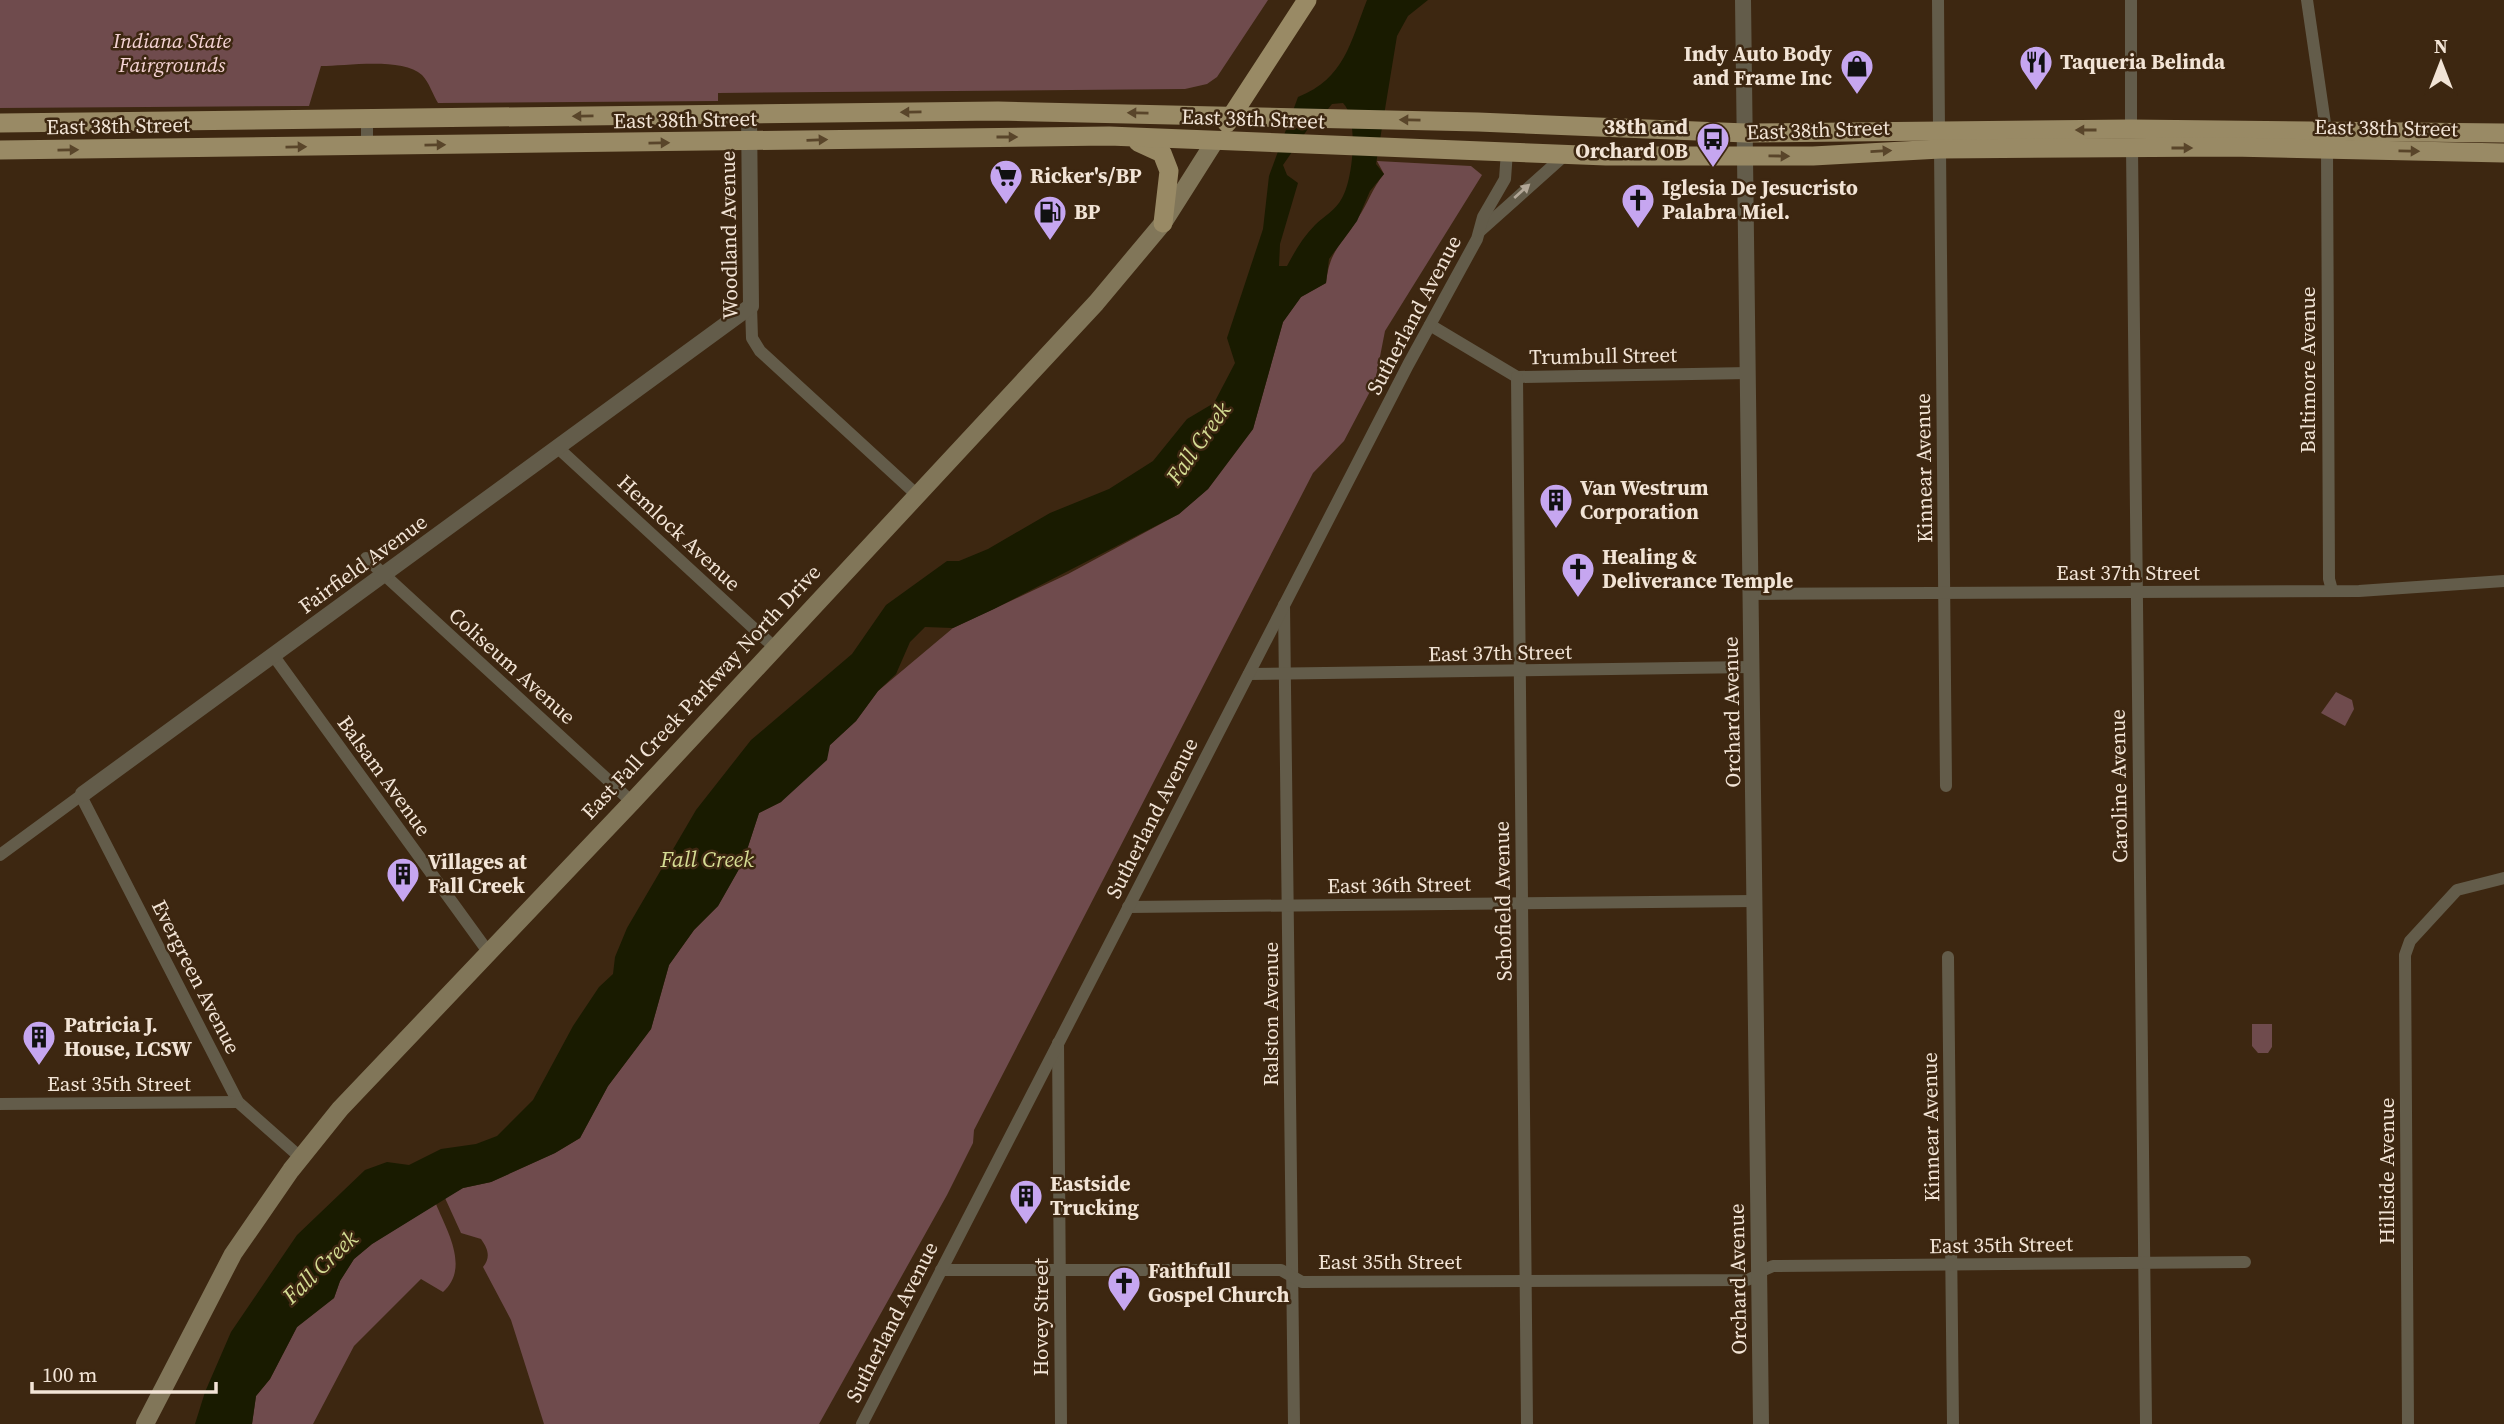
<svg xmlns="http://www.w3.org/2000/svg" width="2504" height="1424" font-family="'Source Serif 4',serif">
	<rect width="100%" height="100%" fill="#3d2711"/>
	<!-- green -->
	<g fill="#6f4b4d">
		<path d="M0 0H1268L1217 77 1207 84 1185 89 718 93V101L438 103C433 95 429 82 422 75 403 57 346 66 321 66L309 106 0 108Z"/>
		<path d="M1377 161 1471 166 1482 175 1385 331 1375 382 1344 441 1313 473 974 1130 973 1143 947 1195 819 1424H544L511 1320 483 1267C491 1257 488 1249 481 1239L461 1233 445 1198 463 1188 491 1182 555 1153 580 1138 608 1086 651 1029 669 965 694 930 718 906 743 862 759 813 781 802 830 745 856 721 878 691 953 628 1068 574 1179 514 1208 489 1253 429 1283 322 1301 297 1326 283C1330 248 1342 246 1358 218 1368 203 1372 189 1384 174Z"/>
		<path d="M2336 692 2352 700 2354 709 2345 726 2321 713Z"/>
		<path d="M2252 1024H2272V1047L2268 1053H2258L2252 1046Z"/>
		<path d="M436 1204C447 1231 470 1268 443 1292L421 1279 354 1346 313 1424H252L256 1396 270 1379 297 1327 334 1298 340 1281 354 1259 372 1244Z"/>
	</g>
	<!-- water -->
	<path fill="#191b00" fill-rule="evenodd" d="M1367 0H1428L1408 16 1397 36 1376 164 1384 174 1370 191 1357 221 1329 259 1326 283 1301 297 1283 322 1253 429 1208 489 1179 514 994 609 953 628 925 627 910 642 896 674 878 691 856 721 830 745 827 760 781 802 759 813 743 862 718 906 694 930 669 965 651 1029 608 1086 580 1138 555 1153 491 1182 463 1188 372 1244 354 1259 340 1281 334 1298 297 1327 270 1379 256 1396 252 1424H195L205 1392 231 1332 297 1235 365 1170 387 1162 409 1165 441 1149 476 1144 497 1136 533 1100 573 1026 599 987 613 974 615 957 627 928 696 810 751 740 852 654 886 605 947 561H959L988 549 1050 513 1109 489 1153 461 1187 419 1214 403 1235 363 1227 338 1263 229 1269 176 1298 97C1345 78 1350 43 1367 0ZM1343 103C1359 119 1353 180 1342 198 1336 210 1324 216 1315 225 1303 237 1295 251 1287 266H1279L1280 244 1298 183 1287 175 1283 165 1314 120 1324 114 1332 104Z"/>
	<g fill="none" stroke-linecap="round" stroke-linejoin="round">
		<!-- minor -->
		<g stroke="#635c4a" stroke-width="12">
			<path d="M1938 0 1939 130"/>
			<path d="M2131 0V129"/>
			<path d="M2307 0 2326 130"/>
			<path d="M367 118V146"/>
			<path d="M2132 148 2146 1424"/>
			<path d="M1940 149 1946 786"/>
			<path d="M2327 149 2329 579 2332 590"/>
			<path d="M1480 231 1565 155"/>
			<path d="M751 306 752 338 760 351 916 494"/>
			<path d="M1430 325 1517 377 1749 373"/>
			<path d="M1517 377 1527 1424"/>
			<path d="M557 447 774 647"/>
			<path d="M366 558 632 802"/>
			<path d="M1751 594 2359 591 2504 581"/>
			<path d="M1284 605 1294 1424"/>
			<path d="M273 655 489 953"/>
			<path d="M1249 674 1752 667"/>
			<path d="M81 796 238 1102 300 1157"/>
			<path d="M0 855 83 794"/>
			<path d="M1128 907 1755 901"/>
			<path d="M1948 957 1953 1424"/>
			<path d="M1058 1043 1061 1424"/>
			<path d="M0 1104 238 1102"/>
			<path d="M941 1270H1281L1302 1282 1747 1280 1759 1275"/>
			<path d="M1759 1272 1773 1266 2245 1262"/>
			<path d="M862 1424 1408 365 1477 239 1483 217 1505 179 1507 151"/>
			<path d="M2408 1424 2405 955 2410 941 2457 890 2504 878"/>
		</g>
		<!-- tertiary -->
		<g stroke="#635c4a" stroke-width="16">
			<path d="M1743 0 1761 1424"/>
			<path d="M83 794 751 306 749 114"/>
		</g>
		<!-- secondary -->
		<path stroke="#817659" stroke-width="18" d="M145 1424 233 1254 291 1170 340 1109 632 802 1096 303 1163 223 1215 141"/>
		<!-- primary -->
		<g stroke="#998a65" stroke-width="19">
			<path d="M0 123 998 111 1478 122 1746 133 2131 129 2504 133"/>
			<path d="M1227 123 1307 0"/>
			<path d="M1138 142 1162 153 1169 171 1163 223"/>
			<path d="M0 150 1109 136 1606 156H1813L1940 149 2231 147 2504 153"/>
		</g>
	</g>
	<!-- one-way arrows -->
	<defs><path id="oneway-solid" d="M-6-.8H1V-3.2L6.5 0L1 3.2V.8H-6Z" transform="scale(1.75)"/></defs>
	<g fill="#59452a">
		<use href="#oneway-solid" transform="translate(911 112) rotate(179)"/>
		<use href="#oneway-solid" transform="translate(1138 113) rotate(-179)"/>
		<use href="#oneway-solid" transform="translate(583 116) rotate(179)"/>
		<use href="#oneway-solid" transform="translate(1410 120) rotate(-179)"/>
		<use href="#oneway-solid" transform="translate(2086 130) rotate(180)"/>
		<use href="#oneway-solid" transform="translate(1007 137)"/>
		<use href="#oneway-solid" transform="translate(817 140) rotate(-2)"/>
		<use href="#oneway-solid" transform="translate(659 143) rotate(-1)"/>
		<use href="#oneway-solid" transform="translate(435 145) rotate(-1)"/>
		<use href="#oneway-solid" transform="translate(296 147) rotate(-1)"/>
		<use href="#oneway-solid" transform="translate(2182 148)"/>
		<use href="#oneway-solid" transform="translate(68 150) rotate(-1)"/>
		<use href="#oneway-solid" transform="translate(1881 151) rotate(-3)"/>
		<use href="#oneway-solid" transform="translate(2409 151) rotate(1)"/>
		<use href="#oneway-solid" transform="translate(1779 156) rotate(1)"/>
	</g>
	<use fill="#b2a797" href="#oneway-solid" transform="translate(1522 191) rotate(-42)"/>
	<!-- icons -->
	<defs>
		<symbol id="restaurant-pin" viewBox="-11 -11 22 30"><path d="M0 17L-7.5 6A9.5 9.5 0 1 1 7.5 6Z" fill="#c6a6f0" stroke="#3d2711"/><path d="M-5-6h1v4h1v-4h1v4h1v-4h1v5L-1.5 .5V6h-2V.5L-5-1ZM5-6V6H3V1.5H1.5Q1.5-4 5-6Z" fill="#111"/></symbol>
		<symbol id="shop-pin" viewBox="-11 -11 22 30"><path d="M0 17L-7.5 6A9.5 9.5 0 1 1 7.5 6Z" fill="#c6a6f0" stroke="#3d2711"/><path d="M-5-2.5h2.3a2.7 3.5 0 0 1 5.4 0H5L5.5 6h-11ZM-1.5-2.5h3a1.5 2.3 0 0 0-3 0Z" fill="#111"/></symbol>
		<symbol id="bus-pin" viewBox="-11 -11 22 30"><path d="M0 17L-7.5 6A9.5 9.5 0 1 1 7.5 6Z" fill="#c6a6f0" stroke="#3d2711"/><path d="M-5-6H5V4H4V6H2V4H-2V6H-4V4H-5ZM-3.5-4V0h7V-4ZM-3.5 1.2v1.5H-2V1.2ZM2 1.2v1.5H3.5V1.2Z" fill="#111"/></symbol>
		<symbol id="supermarket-pin" viewBox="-11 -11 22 30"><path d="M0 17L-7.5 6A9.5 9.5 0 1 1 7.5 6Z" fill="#c6a6f0" stroke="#3d2711"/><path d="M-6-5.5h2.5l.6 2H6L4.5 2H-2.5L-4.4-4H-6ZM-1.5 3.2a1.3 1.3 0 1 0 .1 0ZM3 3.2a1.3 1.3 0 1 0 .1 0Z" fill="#111"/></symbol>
		<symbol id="church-pin" viewBox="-11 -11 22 30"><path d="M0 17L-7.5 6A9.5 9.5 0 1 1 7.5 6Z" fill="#c6a6f0" stroke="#3d2711"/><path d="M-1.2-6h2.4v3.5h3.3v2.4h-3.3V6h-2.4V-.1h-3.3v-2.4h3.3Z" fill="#111"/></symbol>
		<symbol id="fuel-pin" viewBox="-11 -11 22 30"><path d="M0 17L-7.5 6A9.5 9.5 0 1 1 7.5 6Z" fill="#c6a6f0" stroke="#3d2711"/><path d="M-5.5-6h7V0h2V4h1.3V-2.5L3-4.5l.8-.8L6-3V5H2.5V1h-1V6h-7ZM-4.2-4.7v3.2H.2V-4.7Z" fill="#111"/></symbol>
		<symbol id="building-pin" viewBox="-11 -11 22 30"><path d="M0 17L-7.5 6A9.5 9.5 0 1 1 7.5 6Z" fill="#c6a6f0" stroke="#3d2711"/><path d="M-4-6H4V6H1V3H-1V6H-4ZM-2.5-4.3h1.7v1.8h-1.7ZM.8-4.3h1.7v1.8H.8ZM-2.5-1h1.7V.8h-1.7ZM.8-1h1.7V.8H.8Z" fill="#111"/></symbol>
	</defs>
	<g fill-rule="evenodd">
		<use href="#restaurant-pin" x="2017" y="43" width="38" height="52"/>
		<use href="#shop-pin" x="1838" y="47" width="38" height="52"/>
		<use href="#bus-pin" x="1694" y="120" width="38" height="52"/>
		<use href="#supermarket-pin" x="987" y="157" width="38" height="52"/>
		<use href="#church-pin" x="1619" y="181" width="38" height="52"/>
		<use href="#fuel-pin" x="1031" y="193" width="38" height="52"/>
		<use href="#building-pin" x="1537" y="481" width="38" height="52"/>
		<use href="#church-pin" x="1559" y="550" width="38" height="52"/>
		<use href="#building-pin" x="384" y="855" width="38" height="52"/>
		<use href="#building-pin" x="20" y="1018" width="38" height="52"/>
		<use href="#building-pin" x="1007" y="1177" width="38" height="52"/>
		<use href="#church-pin" x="1105" y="1264" width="38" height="52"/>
	</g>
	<g text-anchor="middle" stroke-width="5" stroke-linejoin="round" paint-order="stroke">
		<!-- park labels -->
		<g font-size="21" font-style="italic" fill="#f5d3d4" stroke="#3d2711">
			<text x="172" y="48">Indiana State<tspan x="172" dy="24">Fairgrounds</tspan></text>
		</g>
		<!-- poi labels -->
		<g font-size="21" font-weight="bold" fill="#f2e4d6" stroke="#3d2711" text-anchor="start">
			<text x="1832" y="61" text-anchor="end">Indy Auto Body<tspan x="1832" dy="24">and Frame Inc</tspan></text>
			<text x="2060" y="69">Taqueria Belinda</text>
			<text x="1688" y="134" text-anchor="end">38th and<tspan x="1688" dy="24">Orchard OB</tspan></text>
			<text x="1030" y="183">Ricker's/BP</text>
			<text x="1662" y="195">Iglesia De Jesucristo<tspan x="1662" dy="24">Palabra Miel.</tspan></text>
			<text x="1074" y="219">BP</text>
			<text x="1580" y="495">Van Westrum<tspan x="1580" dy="24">Corporation</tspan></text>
			<text x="1602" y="564">Healing &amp;<tspan x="1602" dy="24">Deliverance Temple</tspan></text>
			<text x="428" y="869">Villages at<tspan x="428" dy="24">Fall Creek</tspan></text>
			<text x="64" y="1032">Patricia J.<tspan x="64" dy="24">House, LCSW</tspan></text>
			<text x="1050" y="1191">Eastside<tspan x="1050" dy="24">Trucking</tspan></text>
			<text x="1148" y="1278">Faithfull<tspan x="1148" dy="24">Gospel Church</tspan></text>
		</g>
		<!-- street labels -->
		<g font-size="21" fill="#f2e4d6" stroke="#3d2711">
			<text transform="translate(1253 119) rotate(2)" y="7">East 38th Street</text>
			<text transform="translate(685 120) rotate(-1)" y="7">East 38th Street</text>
			<text transform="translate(118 126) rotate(-1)" y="7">East 38th Street</text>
			<text transform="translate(2386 128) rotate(1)" y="7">East 38th Street</text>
			<text transform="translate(1818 130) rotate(-2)" y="7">East 38th Street</text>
			<text transform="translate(729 235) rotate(-91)" y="7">Woodland Avenue</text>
			<text transform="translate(1414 315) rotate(-62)" y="7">Sutherland Avenue</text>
			<text transform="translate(1603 356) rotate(-1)" y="7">Trumbull Street</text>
			<text transform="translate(2308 370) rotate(-90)" y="7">Baltimore Avenue</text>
			<text transform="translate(1924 468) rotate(-91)" y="7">Kinnear Avenue</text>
			<text transform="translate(679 533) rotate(43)" y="7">Hemlock Avenue</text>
			<text transform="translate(363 564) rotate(-36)" y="7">Fairfield Avenue</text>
			<text x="2128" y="580">East 37th Street</text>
			<text transform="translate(1500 653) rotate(-1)" y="7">East 37th Street</text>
			<text transform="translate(512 666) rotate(42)" y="7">Coliseum Avenue</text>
			<text transform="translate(701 692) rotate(-47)" y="7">East Fall Creek Parkway North Drive</text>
			<text transform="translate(1732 712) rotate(-91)" y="7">Orchard Avenue</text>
			<text transform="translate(384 776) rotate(54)" y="7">Balsam Avenue</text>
			<text transform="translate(2119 786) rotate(-91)" y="7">Caroline Avenue</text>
			<text transform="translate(1152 818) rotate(-63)" y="7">Sutherland Avenue</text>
			<text transform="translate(1399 885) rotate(-1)" y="7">East 36th Street</text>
			<text transform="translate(1503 901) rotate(-91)" y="7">Schofield Avenue</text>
			<text transform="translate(196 977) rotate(63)" y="7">Evergreen Avenue</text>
			<text transform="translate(1271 1014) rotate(-90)" y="7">Ralston Avenue</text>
			<text x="119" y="1091">East 35th Street</text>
			<text transform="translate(1931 1127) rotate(-91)" y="7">Kinnear Avenue</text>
			<text transform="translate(2387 1171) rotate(-90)" y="7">Hillside Avenue</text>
			<text transform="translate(2001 1245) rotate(-1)" y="7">East 35th Street</text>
			<text x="1390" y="1269">East 35th Street</text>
			<text transform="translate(1738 1279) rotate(-91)" y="7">Orchard Avenue</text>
			<text transform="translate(1041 1317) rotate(-90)" y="7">Hovey Street</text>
			<text transform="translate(892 1322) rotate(-63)" y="7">Sutherland Avenue</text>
		</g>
		<!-- water labels -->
		<g font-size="23" font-style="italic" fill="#d4dc93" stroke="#3d2711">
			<text transform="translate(1198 443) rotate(-55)" y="8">Fall Creek</text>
			<text x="707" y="867">Fall Creek</text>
			<text transform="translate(320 1267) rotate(-44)" y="8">Fall Creek</text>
		</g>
	</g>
	<!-- north arrow -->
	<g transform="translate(2441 63)" stroke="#3d2711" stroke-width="5" paint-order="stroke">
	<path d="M0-5L12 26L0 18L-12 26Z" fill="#f2e4d6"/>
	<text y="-10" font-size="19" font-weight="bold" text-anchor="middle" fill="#f2e4d6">N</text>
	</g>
	<!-- scale -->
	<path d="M32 1382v10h184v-10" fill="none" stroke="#f2e4d6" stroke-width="3.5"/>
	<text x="42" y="1382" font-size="21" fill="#f2e4d6" stroke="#3d2711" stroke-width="5" paint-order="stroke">100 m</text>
</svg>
